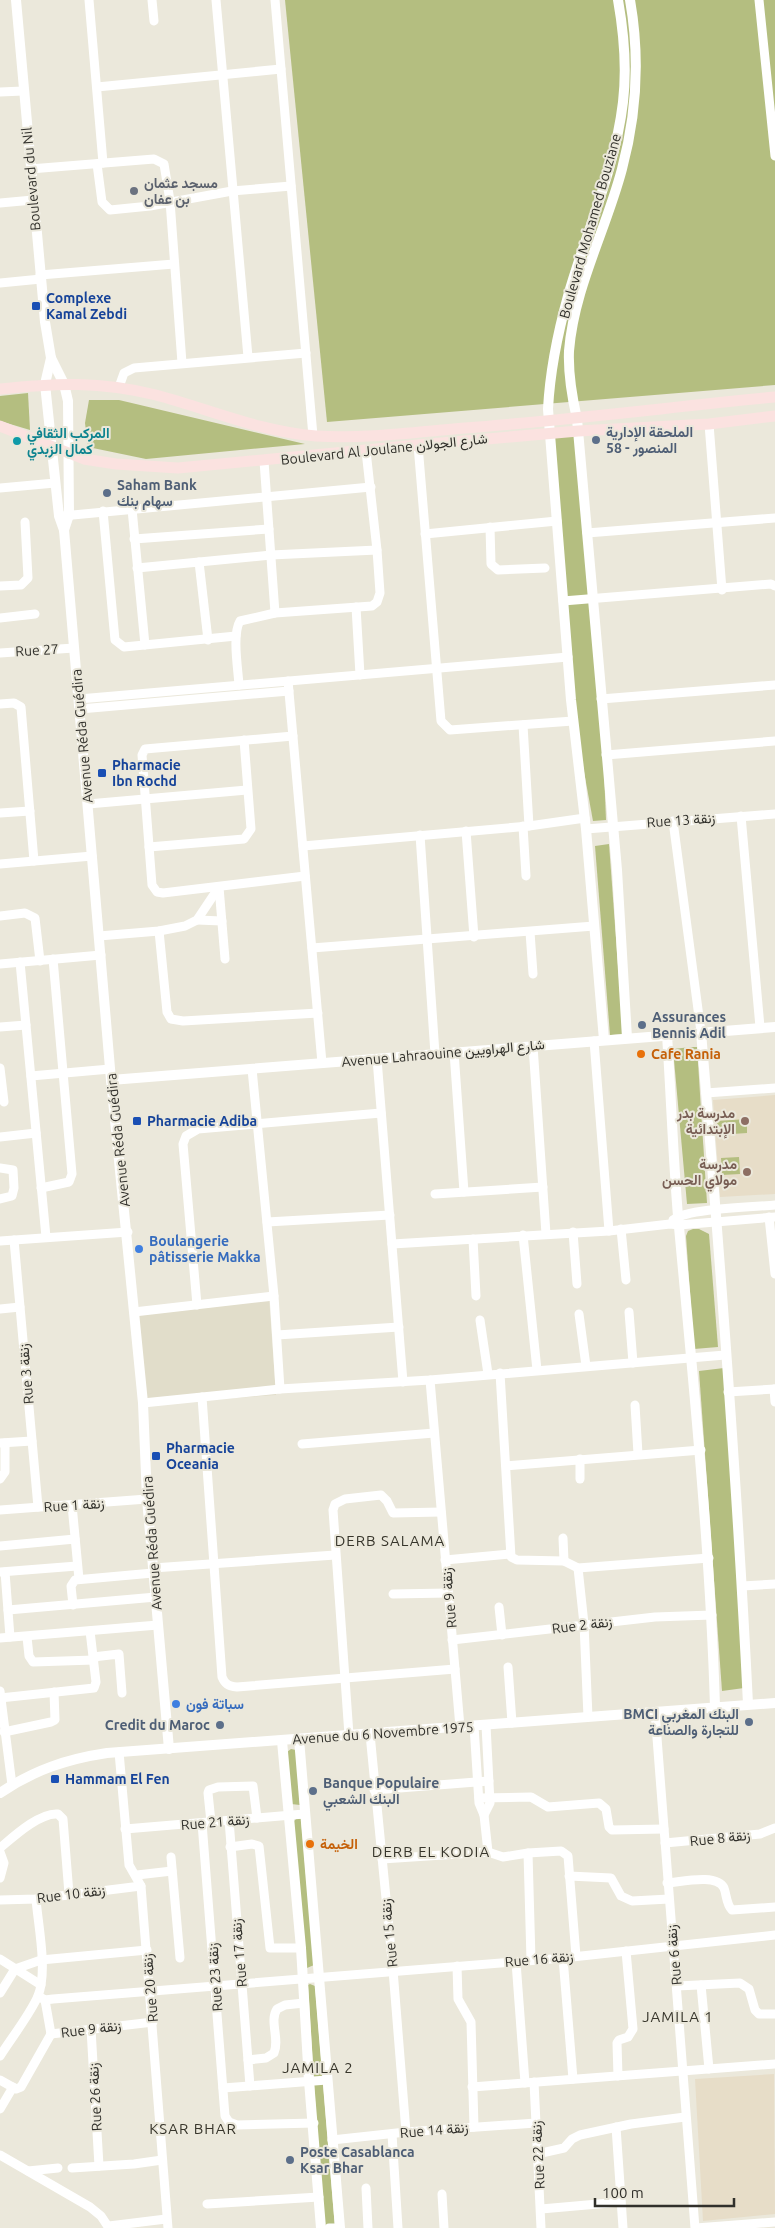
<svg xmlns="http://www.w3.org/2000/svg" width="775" height="2228" font-family="Ubuntu,Vazirmatn,sans-serif">
	<rect width="100%" height="100%" fill="#ebe8db"/>
	<!-- built -->
	<path fill="#e1ddca" d="M269 1297 276 1395 139 1405 131 1309Z"/>
	<!-- education -->
	<g fill="#e7ddc8">
		<path d="M775 1095V1194L720 1197 713 1100Z"/>
		<path d="M774 2074 775 2214 703 2221 695 2079Z"/>
	</g>
	<!-- green -->
	<g fill="#b4be80">
		<path d="M285 0H775V385L327 422Z"/>
		<path d="M28 393 30 430 0 421V396Z"/>
		<path d="M89 400H119L305 444 146 459 88 447 85 423Z"/>
		<path d="M578 431 601 699 606 820 593 821 571 700 550 434Z"/>
		<path d="M609 844 623 1034 610 1035 595 846Z"/>
		<path d="M691 1047H697L707 1203 687 1204 673 1049Z"/>
		<path d="M747 1119V1133L718 1135 717 1121Z"/>
		<path d="M739 1157 740 1174 722 1175 721 1158Z"/>
		<path d="M693 1229H699L709 1234 718 1347 694 1349 686 1236 688 1231Z"/>
		<path d="M724 1368 744 1688 722 1691 699 1371Z"/>
		<path d="M291 1749 296 1750 300 1805 291 1804 287 1752Z"/>
		<path d="M297 1818 301 1819 314 1965 307 1968 293 1822Z"/>
		<path d="M310 1984 315 1986 335 2228H323L308 1985Z"/>
	</g>
	<g fill="none" stroke-linecap="round" stroke-linejoin="round">
		<!-- minor -->
		<g stroke="#fff" stroke-width="9">
			<path d="M89 0 103 163"/>
			<path d="M152 0 154 21"/>
			<path d="M216 0 248 357"/>
			<path d="M275 0 313 436"/>
			<path d="M759 0 775 156"/>
			<path d="M97 87 281 69"/>
			<path d="M0 92 23 91"/>
			<path d="M97 164 102 202 110 210 150 206 232 191 291 186"/>
			<path d="M30 169 154 159 164 164 170 201 182 363"/>
			<path d="M0 203 33 200"/>
			<path d="M40 275 174 264"/>
			<path d="M0 283 41 279"/>
			<path d="M119 387 124 373 134 368 306 353"/>
			<path d="M709 424 722 590"/>
			<path d="M418 445 441 721 450 730 573 721"/>
			<path d="M264 461 275 613"/>
			<path d="M0 488 55 483"/>
			<path d="M132 509 145 645"/>
			<path d="M103 511 115 640 124 647 236 636"/>
			<path d="M62 516 371 487"/>
			<path d="M490 527 491 564 498 570 545 568"/>
			<path d="M587 533 775 518"/>
			<path d="M425 534 557 521"/>
			<path d="M134 539 269 529"/>
			<path d="M199 562 208 640"/>
			<path d="M137 568 271 555 377 550"/>
			<path d="M0 586 21 585 28 578 25 522"/>
			<path d="M563 601 771 584 775 586"/>
			<path d="M356 607 360 675"/>
			<path d="M0 618 35 614"/>
			<path d="M0 653 74 648"/>
			<path d="M288 681 322 1063"/>
			<path d="M239 685C238 669 232 634 240 621L275 613 372 606 377 602 380 593 377 550 366 451"/>
			<path d="M79 699 568 657"/>
			<path d="M601 699 775 685"/>
			<path d="M0 704 14 703 21 707 34 861"/>
			<path d="M80 709 289 691"/>
			<path d="M523 725 529 826"/>
			<path d="M293 736 145 749 142 755 152 885 157 892 163 893 305 876"/>
			<path d="M606 755 775 741"/>
			<path d="M88 804 247 790"/>
			<path d="M0 813 30 811"/>
			<path d="M741 816 760 1027"/>
			<path d="M673 821 701 1032"/>
			<path d="M523 826 526 876"/>
			<path d="M586 829 775 814"/>
			<path d="M466 831 474 937"/>
			<path d="M420 835 435 1054"/>
			<path d="M303 846 529 826 585 818"/>
			<path d="M149 847 244 839 251 829 244 740"/>
			<path d="M0 864 92 856"/>
			<path d="M219 887 225 959"/>
			<path d="M0 916 25 913 35 918 40 961"/>
			<path d="M197 920 222 921"/>
			<path d="M159 931 167 1012 171 1019 183 1021 318 1013"/>
			<path d="M530 932 533 974"/>
			<path d="M99 936 159 931 185 926 197 920 219 887"/>
			<path d="M312 948 594 926"/>
			<path d="M20 962 46 1237"/>
			<path d="M0 964 101 955"/>
			<path d="M0 1027 26 1025"/>
			<path d="M594 1041 609 1231"/>
			<path d="M533 1046 546 1234"/>
			<path d="M454 1052 464 1192"/>
			<path d="M377 1059 403 1382"/>
			<path d="M0 1068 4 1102"/>
			<path d="M252 1069 274 1296 280 1389"/>
			<path d="M31 1076 110 1069"/>
			<path d="M706 1093 775 1088"/>
			<path d="M0 1137 36 1133"/>
			<path d="M0 1168 13 1170 14 1188 12 1196 0 1199"/>
			<path d="M41 1188 69 1182 72 1174 53 959"/>
			<path d="M435 1194 543 1187"/>
			<path d="M769 1217 775 1274"/>
			<path d="M673 1220C687 1208 754 1207 775 1205"/>
			<path d="M267 1222 390 1215"/>
			<path d="M621 1229 626 1280"/>
			<path d="M573 1232 577 1284"/>
			<path d="M523 1235 537 1370"/>
			<path d="M473 1239 476 1296"/>
			<path d="M14 1240 38 1507"/>
			<path d="M0 1241 128 1232"/>
			<path d="M392 1244 609 1231 670 1224 679 1225 775 1217"/>
			<path d="M197 1305 183 1144 186 1136 198 1129 381 1113"/>
			<path d="M0 1309 20 1307"/>
			<path d="M134 1312 274 1296"/>
			<path d="M629 1312 633 1363"/>
			<path d="M579 1314 586 1366"/>
			<path d="M480 1320 488 1374"/>
			<path d="M277 1335 399 1327"/>
			<path d="M500 1373 511 1557 517 1560 564 1561 578 1568 709 1558"/>
			<path d="M430 1380 460 1727"/>
			<path d="M774 1389 775 1402"/>
			<path d="M728 1392 775 1389"/>
			<path d="M202 1397 222 1677C225 1684 228 1686 237 1687L455 1669"/>
			<path d="M143 1403 280 1389 430 1380 725 1355"/>
			<path d="M635 1405 638 1454"/>
			<path d="M0 1443 32 1441"/>
			<path d="M302 1444 434 1433"/>
			<path d="M506 1466 701 1450"/>
			<path d="M0 1479 5 1472V1443"/>
			<path d="M580 1479V1459"/>
			<path d="M72 1505 79 1579"/>
			<path d="M0 1510 147 1499"/>
			<path d="M563 1538 564 1561"/>
			<path d="M0 1546 75 1539"/>
			<path d="M445 1560 510 1554"/>
			<path d="M153 1568 335 1555"/>
			<path d="M578 1568 584 1624 588 1717"/>
			<path d="M0 1572 77 1566"/>
			<path d="M5 1572 10 1637"/>
			<path d="M742 1586 775 1584"/>
			<path d="M393 1594 448 1593"/>
			<path d="M73 1605 71 1586 75 1580 153 1573"/>
			<path d="M499 1607 502 1635"/>
			<path d="M8 1610 156 1597"/>
			<path d="M27 1637 29 1656 33 1662 94 1660"/>
			<path d="M0 1638 158 1625"/>
			<path d="M452 1640 655 1617 712 1615"/>
			<path d="M93 1657 119 1654 122 1693"/>
			<path d="M508 1667 512 1723"/>
			<path d="M0 1691 12 1785"/>
			<path d="M0 1698 94 1688 96 1682 90 1631"/>
			<path d="M655 1712 695 2228"/>
			<path d="M474 1726 479 1803 484 1815 488 1852"/>
			<path d="M4 1732 51 1722 55 1720 54 1692"/>
			<path d="M370 1734 393 1970 406 2132"/>
			<path d="M349 1735 333 1510 335 1504 345 1499 381 1495 387 1501 393 1513 441 1512"/>
			<path d="M119 1752 129 1865 141 1886 168 2228"/>
			<path d="M374 1790 489 1781"/>
			<path d="M479 1798 531 1797 548 1807 599 1803 606 1809 609 1827 612 1830 664 1829"/>
			<path d="M484 1815 490 1803 486 1725"/>
			<path d="M229 1820 250 2086"/>
			<path d="M211 1822 208 1793 209 1790 218 1787 253 1786 257 1818"/>
			<path d="M202 1823 225 2116 229 2122 237 2125 314 2123"/>
			<path d="M125 1829 304 1814"/>
			<path d="M665 1843 760 1834 775 1828"/>
			<path d="M230 1847 252 1844 259 1846 270 1948H301"/>
			<path d="M0 1848C13 1837 40 1812 58 1814L63 1819 69 1894"/>
			<path d="M0 1852 4 1863 0 1878"/>
			<path d="M528 1853 531 1960"/>
			<path d="M171 1857 180 1958"/>
			<path d="M382 1859 488 1852 503 1857 528 1853 561 1851 568 1856 576 1956"/>
			<path d="M137 1875 172 1871"/>
			<path d="M569 1876 611 1878 621 1896 632 1901 669 1899"/>
			<path d="M667 1883C681 1882 717 1873 724 1888 727 1896 726 1904 732 1910L775 1907"/>
			<path d="M0 1900 36 1899 141 1886"/>
			<path d="M563 1958 573 2079"/>
			<path d="M0 1959 41 1985"/>
			<path d="M516 1962 525 2083"/>
			<path d="M457 1966 458 1999 471 2022 474 2127"/>
			<path d="M701 1985 709 2069"/>
			<path d="M677 1986 740 1983 749 1989 755 2010 759 2014H775"/>
			<path d="M0 1993 15 1969 41 1960 147 1950"/>
			<path d="M38 1996 45 2000 53 1999 563 1958 775 1935"/>
			<path d="M45 2000 51 2034"/>
			<path d="M91 2029 99 2166"/>
			<path d="M51 2034 153 2022"/>
			<path d="M0 2056C12 2037 29 2016 38 1996 48 1971 38 1925 36 1899"/>
			<path d="M248 2060 266 2058 274 2053C280 2039 269 2021 277 2009L285 2005 304 2003"/>
			<path d="M618 2076 617 2043 619 2040 628 2037 633 2029 626 1951"/>
			<path d="M0 2080 16 2089 21 2087 51 2034"/>
			<path d="M534 2082 541 2228"/>
			<path d="M472 2087 775 2064"/>
			<path d="M223 2088 327 2080"/>
			<path d="M0 2109 13 2087"/>
			<path d="M616 2127 623 2228"/>
			<path d="M392 2134 398 2228"/>
			<path d="M332 2140 406 2132 536 2123"/>
			<path d="M537 2154 564 2148 572 2139 580 2135 631 2124 685 2117"/>
			<path d="M0 2155 90 2207 101 2216 109 2228"/>
			<path d="M72 2168 134 2164 162 2160"/>
			<path d="M28 2171 58 2168"/>
			<path d="M366 2188 368 2228"/>
			<path d="M442 2194 444 2228"/>
			<path d="M207 2204 319 2197"/>
			<path d="M541 2209 621 2202"/>
			<path d="M109 2226 166 2219"/>
			<path d="M329 2228H340"/>
			<path d="M696 2228 775 2222"/>
		</g>
		<!-- tertiary -->
		<g stroke="#fff" stroke-width="10">
			<path d="M16 0 45 322 51 358 64 384 68 401 69 515 64 530"/>
			<path d="M51 358 45 384 59 516 64 530 111 1080 143 1403 147 1499 169 1749"/>
			<path d="M701 1032C720 1256 737 1480 748 1704"/>
			<path d="M667 1035C671 1095 673 1156 678 1216 693 1380 710 1542 715 1707"/>
			<path d="M627 1038 617 870 577 419C572 397 568 374 569 351 574 288 606 230 622 169 637 113 640 57 630 0"/>
			<path d="M604 1040 586 829 571 700 548 409C550 371 558 332 568 296 586 232 615 170 623 102 627 68 624 34 618 0"/>
			<path d="M111 1080 775 1027"/>
			<path d="M299 1739 340 2228"/>
			<path d="M282 1741 301 1948 309 2081 321 2228"/>
			<path d="M0 1793C34 1770 67 1759 107 1753L775 1703"/>
		</g>
		<!-- secondary -->
		<g stroke="#fbe2e0" stroke-width="11">
			<path d="M0 389C56 383 100 381 156 395 209 409 261 432 316 436 366 439 416 432 465 428 569 420 672 407 775 397"/>
			<path d="M0 426 84 459 116 464 178 468 418 445 578 431 709 424 775 416"/>
		</g>
	</g>
	<!-- markers -->
	<circle fill="#6b7280" stroke="#ebe8db" stroke-width="2" cx="134" cy="191" r="5"/>
	<g fill="#1a4fb4" stroke="#ebe8db" stroke-width="2">
		<rect x="31" y="301" width="10" height="10" rx="2.5"/>
		<rect x="97" y="768" width="10" height="10" rx="2.5"/>
		<rect x="132" y="1116" width="10" height="10" rx="2.5"/>
		<rect x="151" y="1451" width="10" height="10" rx="2.5"/>
		<rect x="50" y="1774" width="10" height="10" rx="2.5"/>
	</g>
	<g fill="#5c6f8a" stroke="#ebe8db" stroke-width="2">
		<circle cx="596" cy="440" r="5"/>
		<circle cx="107" cy="493" r="5"/>
		<circle cx="642" cy="1025" r="5"/>
		<circle cx="749" cy="1722" r="5"/>
		<circle cx="220" cy="1725" r="5"/>
		<circle cx="313" cy="1791" r="5"/>
		<circle cx="290" cy="2160" r="5"/>
	</g>
	<circle fill="#0f9aa8" stroke="#ebe8db" stroke-width="2" cx="17" cy="441" r="5"/>
	<g fill="#e8710a" stroke="#ebe8db" stroke-width="2">
		<circle cx="641" cy="1054" r="5"/>
		<circle cx="310" cy="1844" r="5"/>
	</g>
	<g fill="#8d6e63" stroke="#ebe8db" stroke-width="2">
		<circle cx="745" cy="1121" r="5"/>
		<circle cx="747" cy="1172" r="5"/>
	</g>
	<g fill="#3f7fe0" stroke="#ebe8db" stroke-width="2">
		<circle cx="139" cy="1249" r="5"/>
		<circle cx="176" cy="1704" r="5"/>
	</g>
	<g text-anchor="middle" stroke-width="4" stroke-linejoin="round" paint-order="stroke">
		<!-- street labels -->
		<g font-size="14" fill="#31302b" stroke="#ebe8db">
			<text transform="translate(31 179) rotate(-95)" y="5">Boulevard du Nil</text>
			<text transform="translate(590 226) rotate(-74)" y="5">Boulevard Mohamed Bouziane</text>
			<text transform="translate(384 449) rotate(-6)" y="5">Boulevard Al Joulane شارع الجولان</text>
			<text transform="translate(37 650) rotate(-3)" y="5">Rue 27</text>
			<text transform="translate(82 736) rotate(-95)" y="5">Avenue Réda Guédira</text>
			<text transform="translate(681 820) rotate(-4)" y="5">Rue 13 زنقة</text>
			<text transform="translate(443 1053) rotate(-5)" y="5">Avenue Lahraouine شارع الهراويين</text>
			<text transform="translate(118 1140) rotate(-96)" y="5">Avenue Réda Guédira</text>
			<text transform="translate(26 1374) rotate(-95)" y="5">Rue 3 زنقة</text>
			<text transform="translate(74 1505) rotate(-4)" y="5">Rue 1 زنقة</text>
			<text transform="translate(152 1543) rotate(-94)" y="5">Avenue Réda Guédira</text>
			<text transform="translate(449 1598) rotate(-95)" y="5">Rue 9 زنقة</text>
			<text transform="translate(582 1625) rotate(-7)" y="5">Rue 2 زنقة</text>
			<text transform="translate(383 1733) rotate(-4)" y="5">Avenue du 6 Novembre 1975</text>
			<text transform="translate(215 1822) rotate(-5)" y="5">Rue 21 زنقة</text>
			<text transform="translate(720 1838) rotate(-6)" y="5">Rue 8 زنقة</text>
			<text transform="translate(71 1894) rotate(-7)" y="5">Rue 10 زنقة</text>
			<text transform="translate(389 1933) rotate(-96)" y="5">Rue 15 زنقة</text>
			<text transform="translate(239 1953) rotate(-95)" y="5">Rue 17 زنقة</text>
			<text transform="translate(674 1955) rotate(-95)" y="5">Rue 6 زنقة</text>
			<text transform="translate(539 1959) rotate(-5)" y="5">Rue 16 زنقة</text>
			<text transform="translate(215 1977) rotate(-94)" y="5">Rue 23 زنقة</text>
			<text transform="translate(150 1988) rotate(-95)" y="5">Rue 20 زنقة</text>
			<text transform="translate(91 2029) rotate(-7)" y="5">Rue 9 زنقة</text>
			<text transform="translate(95 2097) rotate(-93)" y="5">Rue 26 زنقة</text>
			<text transform="translate(434 2130) rotate(-5)" y="5">Rue 14 زنقة</text>
			<text transform="translate(538 2155) rotate(-93)" y="5">Rue 22 زنقة</text>
		</g>
		<!-- worship labels -->
		<g font-size="14" font-weight="bold" fill="#5b616d" stroke="#ebe8db" text-anchor="start">
			<text x="144" y="188">مسجد عثمان<tspan x="144" dy="16">بن عفان</tspan></text>
		</g>
		<!-- transit labels -->
		<g font-size="14" font-weight="bold" fill="#164399" stroke="#ebe8db" text-anchor="start">
			<text x="46" y="303">Complexe<tspan x="46" dy="16">Kamal Zebdi</tspan></text>
			<text x="112" y="770">Pharmacie<tspan x="112" dy="16">Ibn Rochd</tspan></text>
			<text x="147" y="1126">Pharmacie Adiba</text>
			<text x="166" y="1453">Pharmacie<tspan x="166" dy="16">Oceania</tspan></text>
			<text x="65" y="1784">Hammam El Fen</text>
		</g>
		<!-- service labels -->
		<g font-size="14" font-weight="bold" fill="#4e5e75" stroke="#ebe8db" text-anchor="start">
			<text x="606" y="437">الملحقة الإدارية<tspan x="606" dy="16">58 - المنصور</tspan></text>
			<text x="117" y="490">Saham Bank<tspan x="117" dy="16">سهام بنك</tspan></text>
			<text x="652" y="1022">Assurances<tspan x="652" dy="16">Bennis Adil</tspan></text>
			<text x="739" y="1719" text-anchor="end">BMCI البنك المغربي<tspan x="739" dy="16">للتجارة والصناعة</tspan></text>
			<text x="210" y="1730" text-anchor="end">Credit du Maroc</text>
			<text x="323" y="1788">Banque Populaire<tspan x="323" dy="16">البنك الشعبي</tspan></text>
			<text x="300" y="2157">Poste Casablanca<tspan x="300" dy="16">Ksar Bhar</tspan></text>
		</g>
		<!-- culture labels -->
		<g font-size="14" font-weight="bold" fill="#0d838f" stroke="#ebe8db" text-anchor="start">
			<text x="27" y="438">المركب الثقافي<tspan x="27" dy="16">كمال الزبدي</tspan></text>
		</g>
		<!-- food labels -->
		<g font-size="14" font-weight="bold" fill="#c56008" stroke="#ebe8db" text-anchor="start">
			<text x="651" y="1059">Cafe Rania</text>
			<text x="320" y="1849">الخيمة</text>
		</g>
		<!-- education labels -->
		<g font-size="14" font-weight="bold" fill="#785e54" stroke="#ebe8db" text-anchor="end">
			<text x="735" y="1118">مدرسة بدر<tspan x="735" dy="16">الإبتدائية</tspan></text>
			<text x="737" y="1169">مدرسة<tspan x="737" dy="16">مولاي الحسن</tspan></text>
		</g>
		<!-- shop labels -->
		<g font-size="14" font-weight="bold" fill="#366cbe" stroke="#ebe8db" text-anchor="start">
			<text x="149" y="1246">Boulangerie<tspan x="149" dy="16">pâtisserie Makka</tspan></text>
			<text x="186" y="1709">سباتة فون</text>
		</g>
		<!-- neighbourhood labels -->
		<g font-size="15" letter-spacing="1" fill="#37352b" stroke="#ebe8db">
			<text x="390" y="1546">DERB SALAMA</text>
			<text x="431" y="1857">DERB EL KODIA</text>
			<text x="678" y="2022">JAMILA 1</text>
			<text x="318" y="2073">JAMILA 2</text>
			<text x="193" y="2134">KSAR BHAR</text>
		</g>
	</g>
	<!-- scale -->
	<path d="M595 2198v8h139v-8" fill="none" stroke="#31302b" stroke-width="2.5"/>
	<text x="602" y="2198" font-size="15" fill="#31302b" stroke="#ebe8db" stroke-width="4" paint-order="stroke">100 m</text>
</svg>
